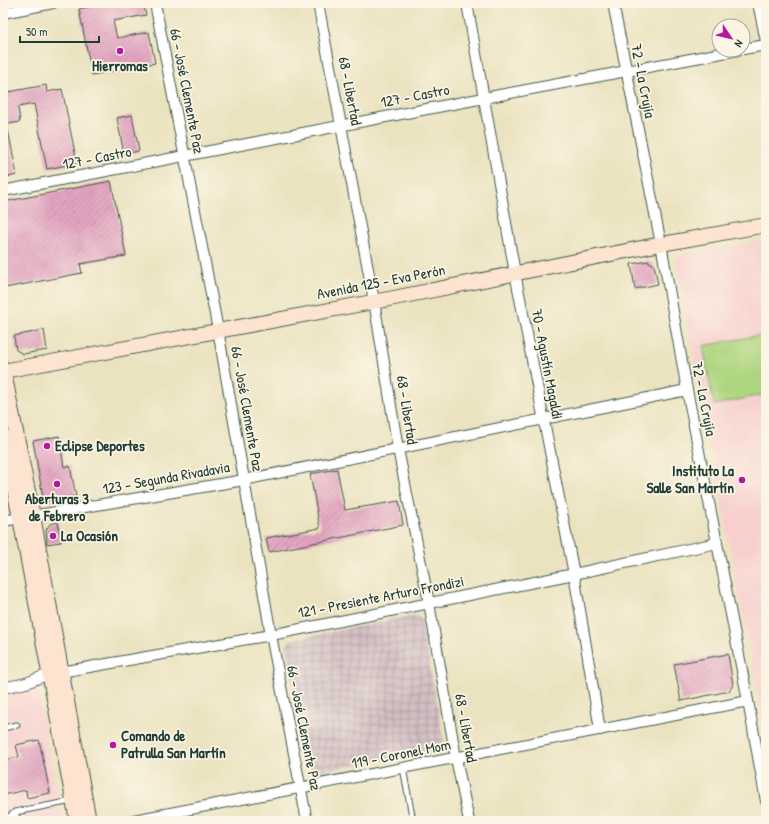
<svg xmlns="http://www.w3.org/2000/svg" width="769" height="824" font-family="'Patrick Hand',sans-serif">
	<defs>
		<pattern id="industrial-grid" width="8" height="8" patternUnits="userSpaceOnUse"><rect width="8" height="8" fill="#d2bec3"/><path d="M0 4h8M4 0v8" fill="none" stroke="#aa9c9f"/></pattern>
		<pattern id="building-hatch" width="6" height="6" patternUnits="userSpaceOnUse"><rect width="6" height="6" fill="#e4a4c1"/><path d="M-1 1l2-2M0 6l6-6M5 7l2-2" fill="none" stroke="#b8879e"/></pattern>
	</defs>
	<rect width="100%" height="100%" fill="#fcf5e5"/>
	<filter id="ink" filterUnits="userSpaceOnUse"><feTurbulence type="fractalNoise" baseFrequency=".025" numOctaves="2"/><feDisplacementMap in="SourceGraphic" scale="8" xChannelSelector="R" yChannelSelector="G"/><feConvolveMatrix kernelMatrix="1 2 1 2 8 2 1 2 1" color-interpolation-filters="sRGB"/></filter>
	<filter id="wash" filterUnits="userSpaceOnUse"><feTurbulence type="fractalNoise" baseFrequency=".012" numOctaves="4" result="noise"/><feDisplacementMap in="SourceGraphic" scale="16" xChannelSelector="R" yChannelSelector="G"/><feGaussianBlur stdDeviation="0.9" result="paint"/><feColorMatrix in="noise" values="0 0 0 0 0 0 0 0 0 0 0 0 0 0 0 0 0 1.4 0 .05"/><feComposite in="paint" operator="in"/></filter>
	<g filter="url(#wash)">
		<rect width="100%" height="100%" fill="#ebe3c0"/>
		<!-- built -->
		<g fill="#f7d0cd">
			<path d="M766 239V736L675 261 679 256Z"/>
			<path d="M37 688 58 795 55 801 57 809 61 811 62 818 60 821H3V695Z"/>
		</g>
		<!-- industrial -->
		<path fill="url(#industrial-grid)" d="M415 615 421 619 444 741 439 749 316 772 310 768 286 646 290 640Z"/>
		<!-- pitch -->
		<path fill="#aed57f" stroke="#66895a" d="M766 334V394L714 405 703 346Z"/>
		<g id="blocks">
			<!-- building -->
			<g fill="url(#building-hatch)">
				<path d="M110 3H143L146 15 113 21 117 38 149 32 155 63 92 75 79 9Z"/>
				<path d="M46 85 47 92 62 89 77 163 47 169 34 104 18 107 20 122 3 125V93Z"/>
				<path d="M132 115 139 151 124 154 117 118Z"/>
				<path d="M3 125H7L17 175 3 178Z"/>
				<path d="M111 181 126 256 80 264 82 273 5 288 3 279V202Z"/>
				<path d="M648 261 654 265 658 284 635 289 631 264Z"/>
				<path d="M44 330 47 350 23 354 16 350 14 336Z"/>
				<path d="M59 436 64 467 70 466 76 496 49 501 43 497 33 441Z"/>
				<path d="M337 469 345 510 399 501 403 525 269 552 266 538 320 528 310 474Z"/>
				<path d="M58 522 61 542 47 544 46 530 50 524Z"/>
				<path d="M728 654 733 685 729 691 681 701 674 664Z"/>
				<path d="M39 740 50 793 27 798 26 790 3 795V760L19 757 16 745Z"/>
			</g>
		</g>
	</g>
	<g filter="url(#ink)">
		<use href="#blocks" fill-opacity="0" stroke="#3e5649" stroke-width="1"/>
		<g fill="none" stroke-linecap="round" stroke-linejoin="round">
			<defs>
				<g id="service">
					<path d="M3 728 17 725"/>
					<path d="M403 768 413 821"/>
					<path d="M15 812 18 821"/>
					<path d="M3 818 9 817 15 812 72 801"/>
				</g>
				<g id="minor">
					<path d="M155 3 218 330 271 635 307 821"/>
					<path d="M318 3 374 301 398 449 429 603 456 758 469 821"/>
					<path d="M467 3 515 273 574 574 600 730"/>
					<path d="M613 3 661 244 687 390 748 701 766 801"/>
					<path d="M758 3 766 41"/>
					<path d="M3 13 53 3"/>
					<path d="M743 49 766 45"/>
					<path d="M3 191 484 98 738 50"/>
					<path d="M3 521 244 480 687 390"/>
					<path d="M3 688 26 683 49 674 61 672 271 635 574 574 717 543"/>
					<path d="M129 821 748 701"/>
				</g>
				<g id="secondary">
					<path d="M3 368 33 516 89 821"/>
					<path d="M3 371 394 298 651 246 766 225"/>
					<path d="M3 435 20 518 77 821"/>
				</g>
			</defs>
			<!-- service casing -->
			<use href="#service" stroke="#3e5649" stroke-width="7"/>
			<!-- minor casing -->
			<use href="#minor" stroke="#3e5649" stroke-width="12"/>
			<!-- secondary casing -->
			<use href="#secondary" stroke="#3e5649" stroke-width="16"/>
			<!-- service -->
			<use href="#service" stroke="#fff" stroke-width="5"/>
			<!-- minor -->
			<use href="#minor" stroke="#fff" stroke-width="10"/>
			<!-- secondary -->
			<use href="#secondary" stroke="#fde4d1" stroke-width="14"/>
		</g>
	</g>
	<!-- markers -->
	<g fill="#b5179e" stroke="#fcf5e5" stroke-width="1.5">
		<circle cx="120" cy="51" r="4"/>
		<circle cx="47" cy="446" r="4"/>
		<circle cx="742" cy="480" r="4"/>
		<circle cx="57" cy="484" r="4"/>
		<circle cx="53" cy="536" r="4"/>
		<circle cx="113" cy="745" r="4"/>
	</g>
	<g text-anchor="middle" stroke-width="3.5" stroke-linejoin="round" paint-order="stroke">
		<!-- poi labels -->
		<g font-size="15" font-weight="bold" fill="#1f3d34" stroke="#fcf5e5" text-anchor="start">
			<text x="120" y="71" text-anchor="middle">Hierromas</text>
			<text x="55" y="451">Eclipse Deportes</text>
			<text x="734" y="476" text-anchor="end">Instituto La<tspan x="734" dy="17">Salle San Martín</tspan></text>
			<text x="57" y="504" text-anchor="middle">Aberturas 3<tspan x="57" dy="17">de Febrero</tspan></text>
			<text x="61" y="541">La Ocasión</text>
			<text x="121" y="741">Comando de<tspan x="121" dy="17">Patrulla San Martín</tspan></text>
		</g>
		<!-- street labels -->
		<g font-size="15" fill="#1f3d34" stroke="#fcf5e5">
			<text transform="translate(643 81) rotate(79)" y="5">72 - La Crujía</text>
			<text transform="translate(187 91) rotate(79)" y="5">66 - José Clemente Paz</text>
			<text transform="translate(350 91) rotate(79)" y="5">68 - Libertad</text>
			<text transform="translate(415 96) rotate(-11)" y="5">127 - Castro</text>
			<text transform="translate(97 158) rotate(-11)" y="5">127 - Castro</text>
			<text transform="translate(381 282) rotate(-11)" y="5">Avenida 125 - Eva Perón</text>
			<text transform="translate(547 364) rotate(79)" y="5">70 - Agustín Magaldi</text>
			<text transform="translate(704 399) rotate(79)" y="5">72 - La Crujía</text>
			<text transform="translate(247 409) rotate(80)" y="5">66 - José Clemente Paz</text>
			<text transform="translate(407 410) rotate(81)" y="5">68 - Libertad</text>
			<text transform="translate(166 478) rotate(-10)" y="5">123 - Segunda Rivadavia</text>
			<text transform="translate(381 597) rotate(-11)" y="5">121 - Presiente Arturo Frondizi</text>
			<text transform="translate(304 728) rotate(79)" y="5">66 - José Clemente Paz</text>
			<text transform="translate(466 728) rotate(80)" y="5">68 - Libertad</text>
			<text transform="translate(401 754) rotate(-11)" y="5">119 - Coronel Mom</text>
		</g>
	</g>
	<!-- margin -->
	<rect width="769" height="824" fill="none" stroke="#fcf5e5" stroke-width="16"/>
	<!-- north arrow -->
	<g transform="translate(731 38) rotate(125)"><circle r="19" fill="#fcf5e5" stroke="#a4ab9e"/>
	<path d="M0-3L7 15L0 10L-7 15Z" fill="#b5179e"/>
	<text y="-6" font-size="11" font-weight="bold" text-anchor="middle" fill="#1f3d34">N</text>
	</g>
	<!-- scale -->
	<path d="M20 36v6h79v-6" fill="none" stroke="#1f3d34" stroke-width="2"/>
	<text x="26" y="36" font-size="12" fill="#1f3d34" stroke="#fcf5e5" stroke-width="3" paint-order="stroke">50 m</text>
</svg>
